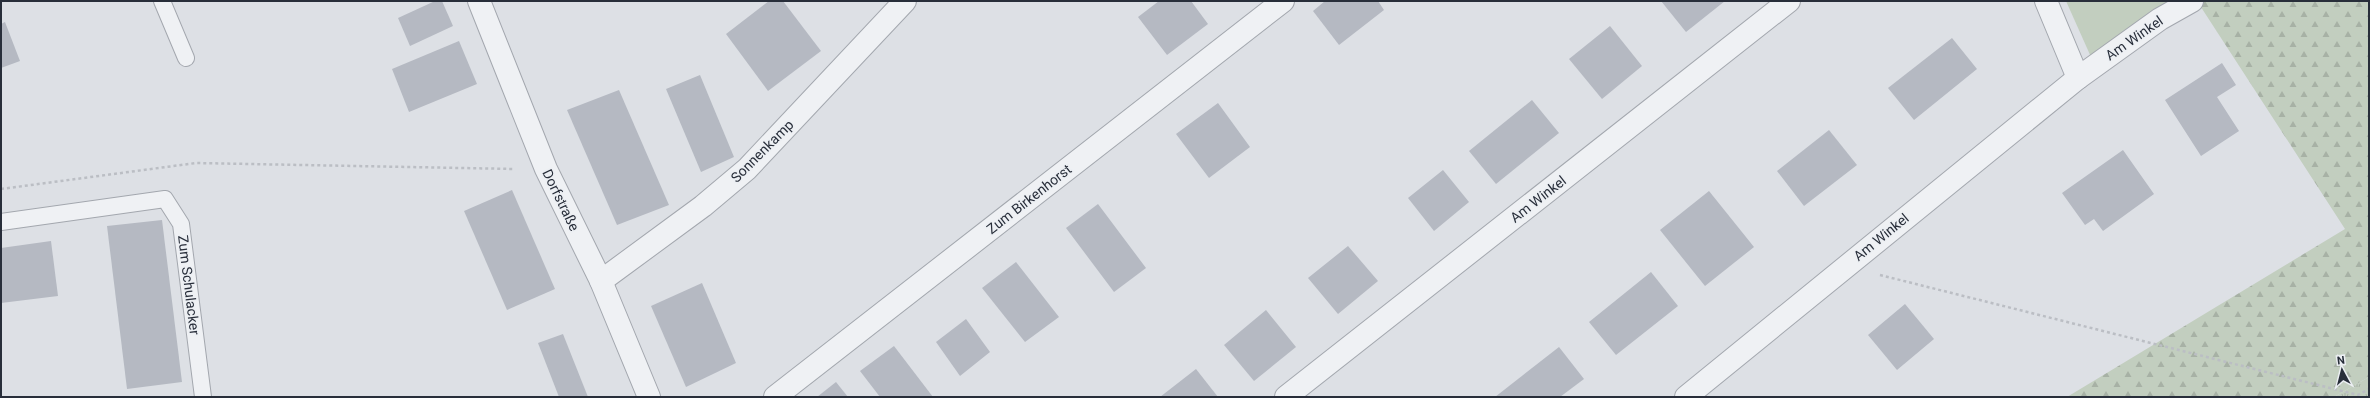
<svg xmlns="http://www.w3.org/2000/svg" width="2370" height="398" font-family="Roboto,sans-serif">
	<defs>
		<pattern id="grass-tufts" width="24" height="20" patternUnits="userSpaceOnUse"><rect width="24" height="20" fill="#c2cebf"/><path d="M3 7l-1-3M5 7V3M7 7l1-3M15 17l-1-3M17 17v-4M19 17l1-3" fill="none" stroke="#a7b1a5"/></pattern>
		<pattern id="forest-firs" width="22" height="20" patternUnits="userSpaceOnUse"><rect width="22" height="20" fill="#c2cebf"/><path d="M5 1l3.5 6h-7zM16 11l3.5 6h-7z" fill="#a7b1a5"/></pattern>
	</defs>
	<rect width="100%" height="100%" fill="#dde0e5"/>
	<!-- grass -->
	<path fill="url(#grass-tufts)" d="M2369 377V397H2334Z"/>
	<!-- forest -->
	<path fill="url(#forest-firs)" d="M2197 1H2369V377L2334 397H2067L2345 229Z"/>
	<!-- garden -->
	<path fill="#c2cebf" d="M2066 1H2192L2095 66Z"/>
	<!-- building -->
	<g fill="#b5b9c2">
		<path d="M435 1H442L453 26 410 46 398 18Z"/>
		<path d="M769 1H783L821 51 768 91 726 34Z"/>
		<path d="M1159 1H1191L1208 24 1167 55 1138 17Z"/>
		<path d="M1325 1H1378L1384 10 1339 45 1313 11Z"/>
		<path d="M1661 1H1725L1686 32Z"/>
		<path d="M5 22 20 61 1 68V24Z"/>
		<path d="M1610 26 1642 66 1602 99 1569 59Z"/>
		<path d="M1952 38 1977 69 1914 120 1888 88Z"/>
		<path d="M459 41 477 84 409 112 392 69Z"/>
		<path d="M2222 63 2236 85 2217 97 2239 131 2201 156 2165 100Z"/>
		<path d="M700 75 734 157 701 172 666 89Z"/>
		<path d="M619 90 669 205 617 225 567 110Z"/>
		<path d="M1532 100 1559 133 1496 184 1469 151Z"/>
		<path d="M1218 103 1250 147 1209 178 1176 134Z"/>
		<path d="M1829 130 1857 165 1804 206 1777 171Z"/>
		<path d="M2123 150 2154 194 2103 231 2094 219 2085 225 2062 193Z"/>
		<path d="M1443 170 1469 202 1434 231 1408 198Z"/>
		<path d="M512 190 555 289 507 310 464 211Z"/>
		<path d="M1709 191 1754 247 1705 286 1660 230Z"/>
		<path d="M1098 204 1146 268 1114 292 1066 228Z"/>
		<path d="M162 220 182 382 127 389 107 226Z"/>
		<path d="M51 241 58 296 1 303V248Z"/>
		<path d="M1348 246 1378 281 1338 314 1308 278Z"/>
		<path d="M1016 262 1059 317 1025 342 982 288Z"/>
		<path d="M1651 272 1678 306 1616 355 1589 322Z"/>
		<path d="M702 283 736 363 686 387 651 306Z"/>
		<path d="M1905 304 1934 339 1897 370 1868 335Z"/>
		<path d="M1266 310 1296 347 1254 381 1224 345Z"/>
		<path d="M966 319 990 352 960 376 936 342Z"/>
		<path d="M563 334 588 397H559L538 343Z"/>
		<path d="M894 346 933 397H880L860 371Z"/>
		<path d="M1559 347 1584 379 1560 397H1495Z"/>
		<path d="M1196 369 1218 397H1160Z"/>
		<path d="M836 382 848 397H817Z"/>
	</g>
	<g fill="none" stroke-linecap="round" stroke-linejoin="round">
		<defs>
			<g id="lane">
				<path d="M162 1 186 58"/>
				<path d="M1 222 165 199 181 224 203 397"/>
			</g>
			<g id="street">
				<path d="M479 1 546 169 601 281 649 397"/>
				<path d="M2046 1 2078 78"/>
				<path d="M601 281 703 206 747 169 905 1"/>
				<path d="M775 397 1283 1"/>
				<path d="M1286 397 1789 1"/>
				<path d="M1686 397 2078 78 2160 19 2192 1"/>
			</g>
		</defs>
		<!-- lane casing -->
		<use href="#lane" stroke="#a3a7ae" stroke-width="18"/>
		<!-- street casing -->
		<use href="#street" stroke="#a3a7ae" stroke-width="24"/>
		<!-- path -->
		<g stroke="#bbbec4" stroke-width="2.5" stroke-dasharray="3 3" stroke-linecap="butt">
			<path d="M1 189 196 163 515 169"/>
			<path d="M1880 275 2358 395 2369 389"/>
		</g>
		<!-- lane -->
		<use href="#lane" stroke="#eff1f4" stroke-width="16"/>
		<!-- street -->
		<use href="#street" stroke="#eff1f4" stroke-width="22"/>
	</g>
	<g text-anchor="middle" stroke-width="3" stroke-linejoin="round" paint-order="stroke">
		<!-- street labels -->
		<g font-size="14" fill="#282e3a" stroke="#eceff3">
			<text transform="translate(2134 38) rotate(-35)" y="5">Am Winkel</text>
			<text transform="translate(762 151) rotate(-45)" y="5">Sonnenkamp</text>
			<text transform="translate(1029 199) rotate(-38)" y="5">Zum Birkenhorst</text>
			<text transform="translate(1538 199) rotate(-38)" y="5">Am Winkel</text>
			<text transform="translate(561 200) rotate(64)" y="5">Dorfstraße</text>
			<text transform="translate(1881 237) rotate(-39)" y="5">Am Winkel</text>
			<text transform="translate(189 285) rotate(83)" y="5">Zum Schulacker</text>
		</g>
	</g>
	<!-- border -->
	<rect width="2370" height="398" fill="none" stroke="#282e3a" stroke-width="4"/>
	<!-- north arrow -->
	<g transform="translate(2342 370) rotate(353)" stroke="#eceff3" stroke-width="3" paint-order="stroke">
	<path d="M0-3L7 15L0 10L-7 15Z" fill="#282e3a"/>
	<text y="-6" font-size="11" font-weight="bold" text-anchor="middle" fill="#282e3a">N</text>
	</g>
</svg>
